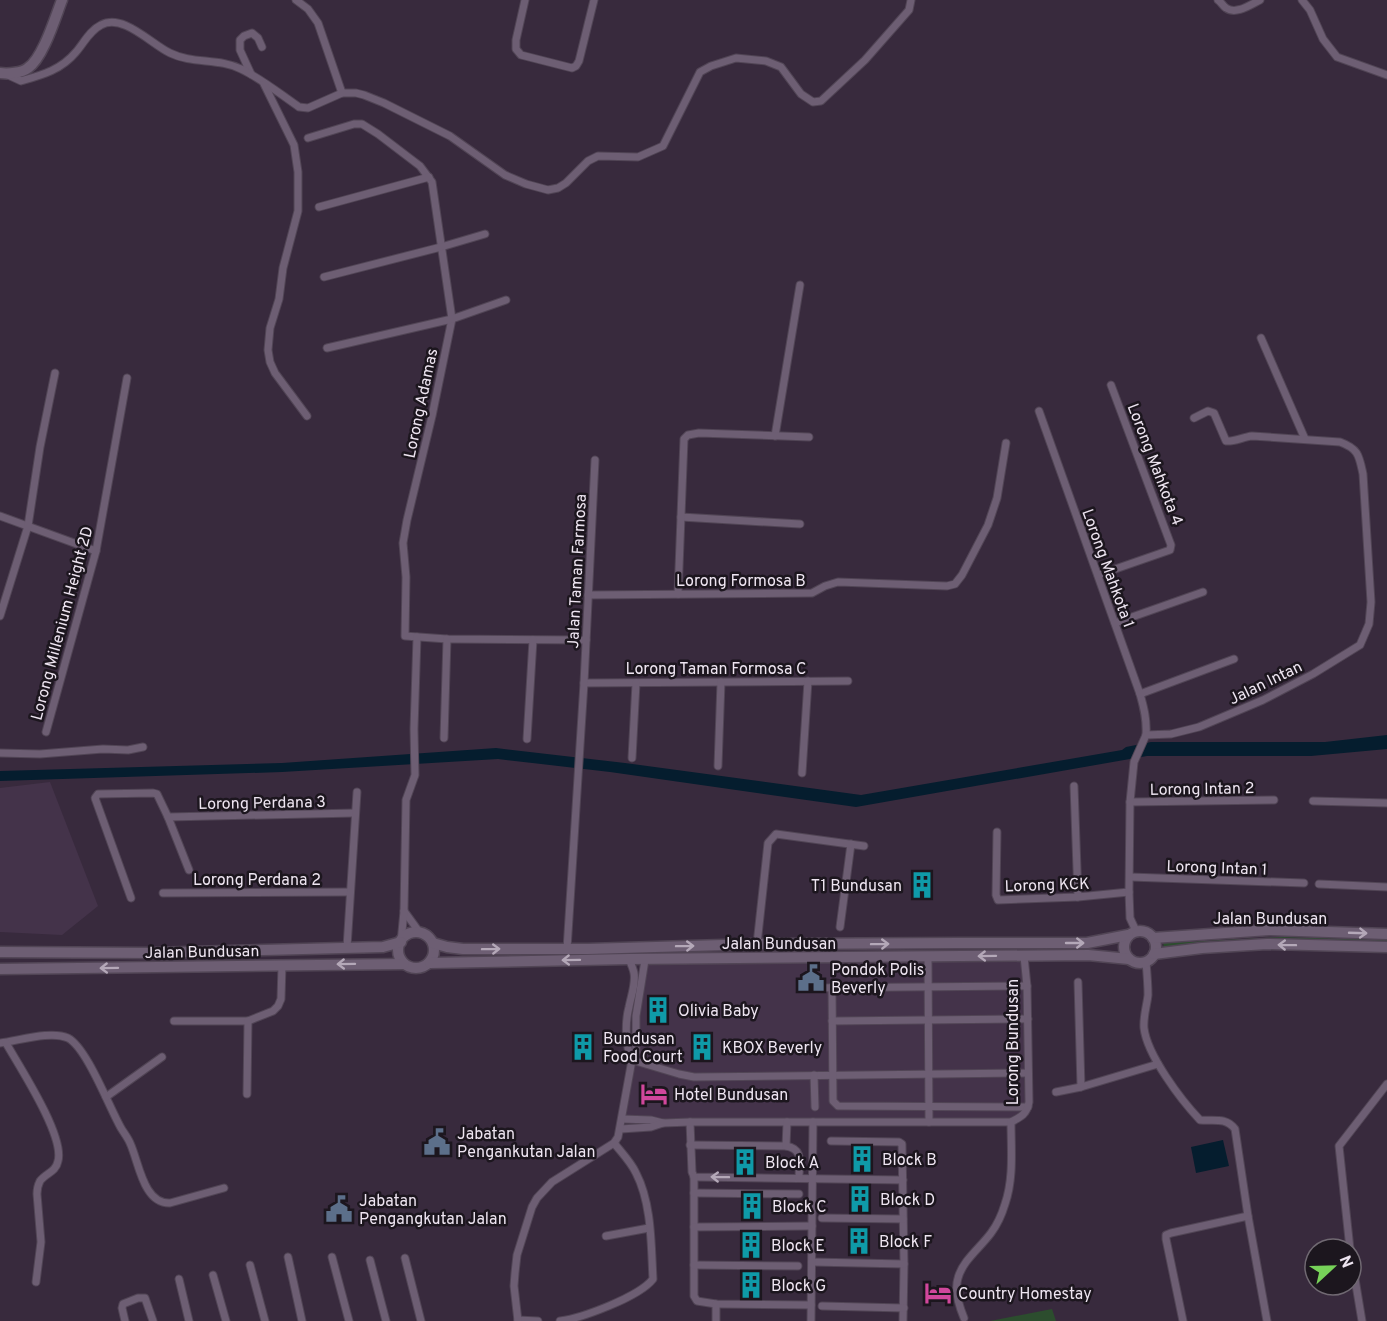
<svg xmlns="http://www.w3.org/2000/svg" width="1387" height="1321" font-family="Overpass,sans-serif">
	<rect width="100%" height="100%" fill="#382a3d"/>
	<!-- built -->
	<g fill="#44334a">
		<path d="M50 782 98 906 62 935 0 932V788Z"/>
		<path d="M1024 956 1028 1107 1011 1122 625 1123 623 1113 629 1080 645 960Z"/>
	</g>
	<!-- green -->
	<g fill="#2c4d2e">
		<path d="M1281 937 1387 940V943L1164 951 1163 941 1185 942Z"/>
		<path d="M1052 1309 1056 1321H990Z"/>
	</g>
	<!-- water -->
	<g fill="#051d2e">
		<path d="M1387 735V749L1311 756H1147L856 807 610 772 498 759 282 772 0 781V771L282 763 496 748 625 763 861 795 1122 750 1126 747 1151 742H1325Z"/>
		<path d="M1223 1140 1229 1166 1196 1173 1191 1147Z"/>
	</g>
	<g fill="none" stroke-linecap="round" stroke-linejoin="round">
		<defs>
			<g id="minor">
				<path d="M296 0 308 9 318 23 342 93"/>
				<path d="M525 0 516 40V49L521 55 572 68 576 66 579 61 594 0"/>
				<path d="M1218 0C1221 2 1223 6 1226 8 1236 15 1250 5 1260 0"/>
				<path d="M1302 0 1310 10 1323 39 1337 57 1387 75"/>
				<path d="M251 74 240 50V40L244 36 252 33 258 38 262 47"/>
				<path d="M8 75 21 81C42 75 61 70 76 52 84 43 89 31 101 25 123 13 151 44 170 53 192 64 219 58 241 69 262 79 280 94 299 107L308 108 342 93H356L364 95 384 103 450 136 505 175 526 184 548 190 558 188 566 183 588 161 598 156 638 157 663 146 700 72 711 66 736 58 766 61 781 67 801 94 813 102 821 101 865 60 909 10 911 0"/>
				<path d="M264 84 294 145 298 172V211L283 268 279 299 270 328 268 350 270 362 275 373 307 416"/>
				<path d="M308 138 354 124H362L378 134 420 166 432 182 452 319 432 416 407 520 403 543 406 577 405 636 447 639 586 640"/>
				<path d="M319 207 429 177"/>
				<path d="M324 277 441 247 485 234"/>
				<path d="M1261 338 1305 439"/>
				<path d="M327 348 452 319 506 300"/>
				<path d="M1039 411 1140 694C1144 708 1147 720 1146 735"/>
				<path d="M775 436 800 285"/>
				<path d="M0 516 96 551"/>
				<path d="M681 517 800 524"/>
				<path d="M1098 575 1170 550 1171 545 1111 385"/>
				<path d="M678 594 684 439 688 435 699 433 809 437"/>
				<path d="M588 595 812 593 825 586 838 582 947 586 955 584 962 575 988 525 997 498 1006 443"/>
				<path d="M0 616 28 526 40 447 55 373"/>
				<path d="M1115 623 1203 592"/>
				<path d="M584 683 848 681"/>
				<path d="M1140 694 1234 659"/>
				<path d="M46 732 96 551 127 378"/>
				<path d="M444 738 447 639"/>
				<path d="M527 739 533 640"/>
				<path d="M0 753 40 754 103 749 128 750 143 747"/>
				<path d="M632 758 636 683"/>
				<path d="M718 766 721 682"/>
				<path d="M802 773 808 681"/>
				<path d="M1074 786 1078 897"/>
				<path d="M1313 801 1387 803"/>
				<path d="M1130 802 1274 800"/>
				<path d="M168 817 355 813"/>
				<path d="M997 832 996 895 998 900 1078 897 1129 892"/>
				<path d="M1130 877 1304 883"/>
				<path d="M1319 884 1387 887"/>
				<path d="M163 893 350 892"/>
				<path d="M131 898 95 798 98 794 153 793 157 794 168 817 189 870"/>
				<path d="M404 911 420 933"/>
				<path d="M840 927 851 844"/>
				<path d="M1136 931 1130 918 1129 892 1130 802 1134 762 1146 735 1171 734 1199 727 1263 700 1313 674 1360 645 1369 624 1371 602 1363 474C1359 456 1359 449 1340 442L1252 436C1243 437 1234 442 1226 441L1214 413 1208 411 1194 418"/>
				<path d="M401 942 404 911 406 800 415 775 414 729 417 637"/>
				<path d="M757 944 768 843 776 834 864 846"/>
				<path d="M347 947 357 792"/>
				<path d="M567 949 584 683 595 460"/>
				<path d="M928 957 929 1122"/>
				<path d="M629 959C631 964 633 968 634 973 636 984 631 996 629 1007 625 1022 625 1046 632 1060L679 1074 694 1077 1028 1073"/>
				<path d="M1146 962C1147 973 1148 984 1148 995 1147 1005 1143 1017 1144 1028 1147 1055 1181 1100 1200 1120 1214 1121 1226 1117 1235 1129L1248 1216 1267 1321"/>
				<path d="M1078 982 1081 1087"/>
				<path d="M832 987 833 1098V1101L838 1106 1028 1107"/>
				<path d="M809 988 1027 986"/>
				<path d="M174 1021H248L273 1011 278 1006 281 999 282 965"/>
				<path d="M832 1021 1028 1019"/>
				<path d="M0 1043C18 1041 51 1030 68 1038 87 1048 109 1107 121 1128 124 1133 128 1138 130 1143 139 1162 143 1204 170 1203L224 1188"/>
				<path d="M6 1043C19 1066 65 1136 58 1161 56 1172 46 1173 40 1181 38 1185 37 1190 37 1194L41 1242 36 1282"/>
				<path d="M814 1075 815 1107"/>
				<path d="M1056 1092 1081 1087 1158 1064"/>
				<path d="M247 1094 248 1021"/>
				<path d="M106 1097 162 1057"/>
				<path d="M622 1119 651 1120 663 1123"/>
				<path d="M690 1122 692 1172 694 1177 903 1180"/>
				<path d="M621 1129 651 1127 663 1123 690 1122H1011C1021 1117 1027 1114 1029 1102L1027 986 1024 956"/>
				<path d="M831 1141 899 1142 902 1144 904 1264 903 1321"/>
				<path d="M690 1145 786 1146C804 1149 799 1163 799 1178"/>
				<path d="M786 1146 787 1122"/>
				<path d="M694 1177V1296L697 1301 716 1304 811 1305"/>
				<path d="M694 1193 799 1194"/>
				<path d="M822 1218 903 1219"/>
				<path d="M694 1227 812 1226"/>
				<path d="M606 1236 649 1228"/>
				<path d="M1350 1249 1339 1146 1387 1084"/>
				<path d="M1351 1255 1362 1321"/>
				<path d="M288 1257 302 1321"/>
				<path d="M332 1257 349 1321"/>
				<path d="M405 1258 421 1321"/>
				<path d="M370 1260 386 1321"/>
				<path d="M812 1262 904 1264"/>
				<path d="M250 1265 265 1321"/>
				<path d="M694 1265 798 1266"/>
				<path d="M213 1275 226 1321"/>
				<path d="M179 1279 189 1321"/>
				<path d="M822 1306 904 1308"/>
				<path d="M964 1318C959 1306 954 1291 958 1278 963 1260 980 1248 991 1233 997 1225 1002 1214 1005 1204 1014 1178 1011 1149 1011 1122"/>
				<path d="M518 1320 538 1321"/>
				<path d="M125 1321 122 1308 123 1304 138 1298H145L153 1321"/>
				<path d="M518 1321 514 1286 515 1273 517 1255 532 1207 537 1198 552 1182 614 1143 618 1137 632 1060 636 1052V1016L645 960"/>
				<path d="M560 1321C582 1318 639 1297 653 1279 651 1245 652 1204 636 1173 631 1162 621 1152 614 1143"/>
				<path d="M716 1321V1304"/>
				<path d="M811 1321 813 1122"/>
				<path d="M1183 1321 1166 1239V1235L1171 1233 1248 1216"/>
			</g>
			<g id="secondary">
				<path d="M0 73C8 74 22 73 28 68 43 58 55 18 62 0"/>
				<circle cx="1140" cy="947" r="16"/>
				<circle cx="416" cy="950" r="18"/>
				<path d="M1153 938 1269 930 1387 934"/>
				<path d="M433 943 447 947 463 949H588L757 944 959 943H1087L1128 935"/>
				<path d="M0 952 152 953 383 947 401 942"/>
				<path d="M1154 954 1202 948 1267 944 1387 947"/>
				<path d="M430 963 629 959 1088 955 1129 959"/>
				<path d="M0 969 404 964"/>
			</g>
		</defs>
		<!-- minor casing -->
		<use href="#minor" stroke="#514555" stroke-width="9"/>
		<!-- secondary casing -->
		<use href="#secondary" stroke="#514555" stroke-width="13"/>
		<!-- minor -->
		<use href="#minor" stroke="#6d5e73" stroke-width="7"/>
		<!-- secondary -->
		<use href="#secondary" stroke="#6d5e73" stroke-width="10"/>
	</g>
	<!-- one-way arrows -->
	<defs><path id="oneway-shaft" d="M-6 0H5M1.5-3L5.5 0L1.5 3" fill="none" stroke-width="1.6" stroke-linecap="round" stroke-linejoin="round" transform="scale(1.5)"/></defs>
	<g stroke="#b4a8b8">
		<use href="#oneway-shaft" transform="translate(1358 933) rotate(2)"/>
		<use href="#oneway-shaft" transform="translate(1075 943)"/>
		<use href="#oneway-shaft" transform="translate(880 944) rotate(-1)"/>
		<use href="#oneway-shaft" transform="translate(1287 945) rotate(-179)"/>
		<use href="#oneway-shaft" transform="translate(685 946) rotate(-1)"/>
		<use href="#oneway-shaft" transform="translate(491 949) rotate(-1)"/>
		<use href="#oneway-shaft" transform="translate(987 956) rotate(179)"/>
		<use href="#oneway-shaft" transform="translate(571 960) rotate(179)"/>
		<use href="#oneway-shaft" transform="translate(346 964) rotate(179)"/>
		<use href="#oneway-shaft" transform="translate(109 968) rotate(179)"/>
		<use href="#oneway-shaft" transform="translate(720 1177) rotate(-179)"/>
	</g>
	<!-- icons -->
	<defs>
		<symbol id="building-bare" viewBox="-9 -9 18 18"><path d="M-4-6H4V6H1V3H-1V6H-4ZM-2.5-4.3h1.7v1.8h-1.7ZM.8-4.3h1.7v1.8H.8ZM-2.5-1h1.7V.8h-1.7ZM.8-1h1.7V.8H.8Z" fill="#0f9aa8" stroke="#1c161e" stroke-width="2.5" paint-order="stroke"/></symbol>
		<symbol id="civic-bare" viewBox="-9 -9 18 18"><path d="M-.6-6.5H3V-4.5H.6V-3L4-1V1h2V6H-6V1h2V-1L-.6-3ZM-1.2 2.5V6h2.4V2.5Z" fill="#5c6f8a" stroke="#1c161e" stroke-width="2.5" paint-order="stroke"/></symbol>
		<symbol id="hotel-bare" viewBox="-9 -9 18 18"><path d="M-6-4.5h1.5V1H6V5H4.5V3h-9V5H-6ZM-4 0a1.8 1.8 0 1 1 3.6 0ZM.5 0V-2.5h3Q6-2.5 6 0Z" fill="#d1479c" stroke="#1c161e" stroke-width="2.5" paint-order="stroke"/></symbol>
	</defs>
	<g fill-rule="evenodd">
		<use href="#building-bare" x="903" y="866" width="38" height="38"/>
		<use href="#civic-bare" x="792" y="959" width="38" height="38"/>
		<use href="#building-bare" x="639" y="991" width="38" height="38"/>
		<use href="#building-bare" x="564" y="1028" width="38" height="38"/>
		<use href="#building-bare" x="683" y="1028" width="38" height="38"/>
		<use href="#hotel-bare" x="635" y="1075" width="38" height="38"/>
		<use href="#civic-bare" x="418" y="1123" width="38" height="38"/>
		<use href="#building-bare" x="843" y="1140" width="38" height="38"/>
		<use href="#building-bare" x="726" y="1143" width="38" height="38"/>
		<use href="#building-bare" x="841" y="1180" width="38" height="38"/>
		<use href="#building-bare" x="733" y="1187" width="38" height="38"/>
		<use href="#civic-bare" x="320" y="1190" width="38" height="38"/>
		<use href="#building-bare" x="840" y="1222" width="38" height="38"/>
		<use href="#building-bare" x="732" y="1226" width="38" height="38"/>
		<use href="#building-bare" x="732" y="1266" width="38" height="38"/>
		<use href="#hotel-bare" x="919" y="1274" width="38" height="38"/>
	</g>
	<g text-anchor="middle" stroke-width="5" stroke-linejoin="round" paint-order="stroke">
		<!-- street labels -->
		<g font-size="16" fill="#eee5f1" stroke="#1c161e">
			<text transform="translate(420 403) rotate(-78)" y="6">Lorong Adamas</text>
			<text transform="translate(1156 464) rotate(69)" y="6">Lorong Mahkota 4</text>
			<text transform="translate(1109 568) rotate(70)" y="6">Lorong Mahkota 1</text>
			<text transform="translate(576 571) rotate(-87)" y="6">Jalan Taman Farmosa</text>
			<text x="741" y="586">Lorong Formosa B</text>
			<text transform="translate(61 623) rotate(-75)" y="6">Lorong Millenium Height 2D</text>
			<text x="716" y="674">Lorong Taman Formosa C</text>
			<text transform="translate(1265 682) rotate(-26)" y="6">Jalan Intan</text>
			<text transform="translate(1202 788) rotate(-1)" y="6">Lorong Intan 2</text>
			<text transform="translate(262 802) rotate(-1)" y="6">Lorong Perdana 3</text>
			<text transform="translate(1217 867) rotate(2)" y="6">Lorong Intan 1</text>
			<text x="257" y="885">Lorong Perdana 2</text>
			<text transform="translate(1047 884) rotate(-2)" y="6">Lorong KCK</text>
			<text x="1270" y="924">Jalan Bundusan</text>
			<text x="779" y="949">Jalan Bundusan</text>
			<text transform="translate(202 951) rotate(-1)" y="6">Jalan Bundusan</text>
			<text transform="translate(1012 1042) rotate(-90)" y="6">Lorong Bundusan</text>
		</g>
		<!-- poi labels -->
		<g font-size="16" fill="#eee5f1" stroke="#1c161e" text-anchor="start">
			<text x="902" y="891" text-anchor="end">T1 Bundusan</text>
			<text x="831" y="975">Pondok Polis<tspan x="831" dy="18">Beverly</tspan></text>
			<text x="678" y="1016">Olivia Baby</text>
			<text x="603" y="1044">Bundusan<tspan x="603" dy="18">Food Court</tspan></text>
			<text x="722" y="1053">KBOX Beverly</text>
			<text x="674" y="1100">Hotel Bundusan</text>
			<text x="457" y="1139">Jabatan<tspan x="457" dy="18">Pengankutan Jalan</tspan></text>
			<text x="882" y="1165">Block B</text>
			<text x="765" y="1168">Block A</text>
			<text x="880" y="1205">Block D</text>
			<text x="359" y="1206">Jabatan<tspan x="359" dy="18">Pengangkutan Jalan</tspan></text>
			<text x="772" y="1212">Block C</text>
			<text x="879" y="1247">Block F</text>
			<text x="771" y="1251">Block E</text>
			<text x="771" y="1291">Block G</text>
			<text x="958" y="1299">Country Homestay</text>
		</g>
	</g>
	<!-- north arrow -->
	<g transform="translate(1333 1267) rotate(68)"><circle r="28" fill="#1c161e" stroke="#706972" stroke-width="1.5"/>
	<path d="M0-4.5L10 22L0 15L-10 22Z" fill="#77d259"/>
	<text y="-9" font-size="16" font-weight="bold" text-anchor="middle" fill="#eee5f1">N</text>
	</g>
</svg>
